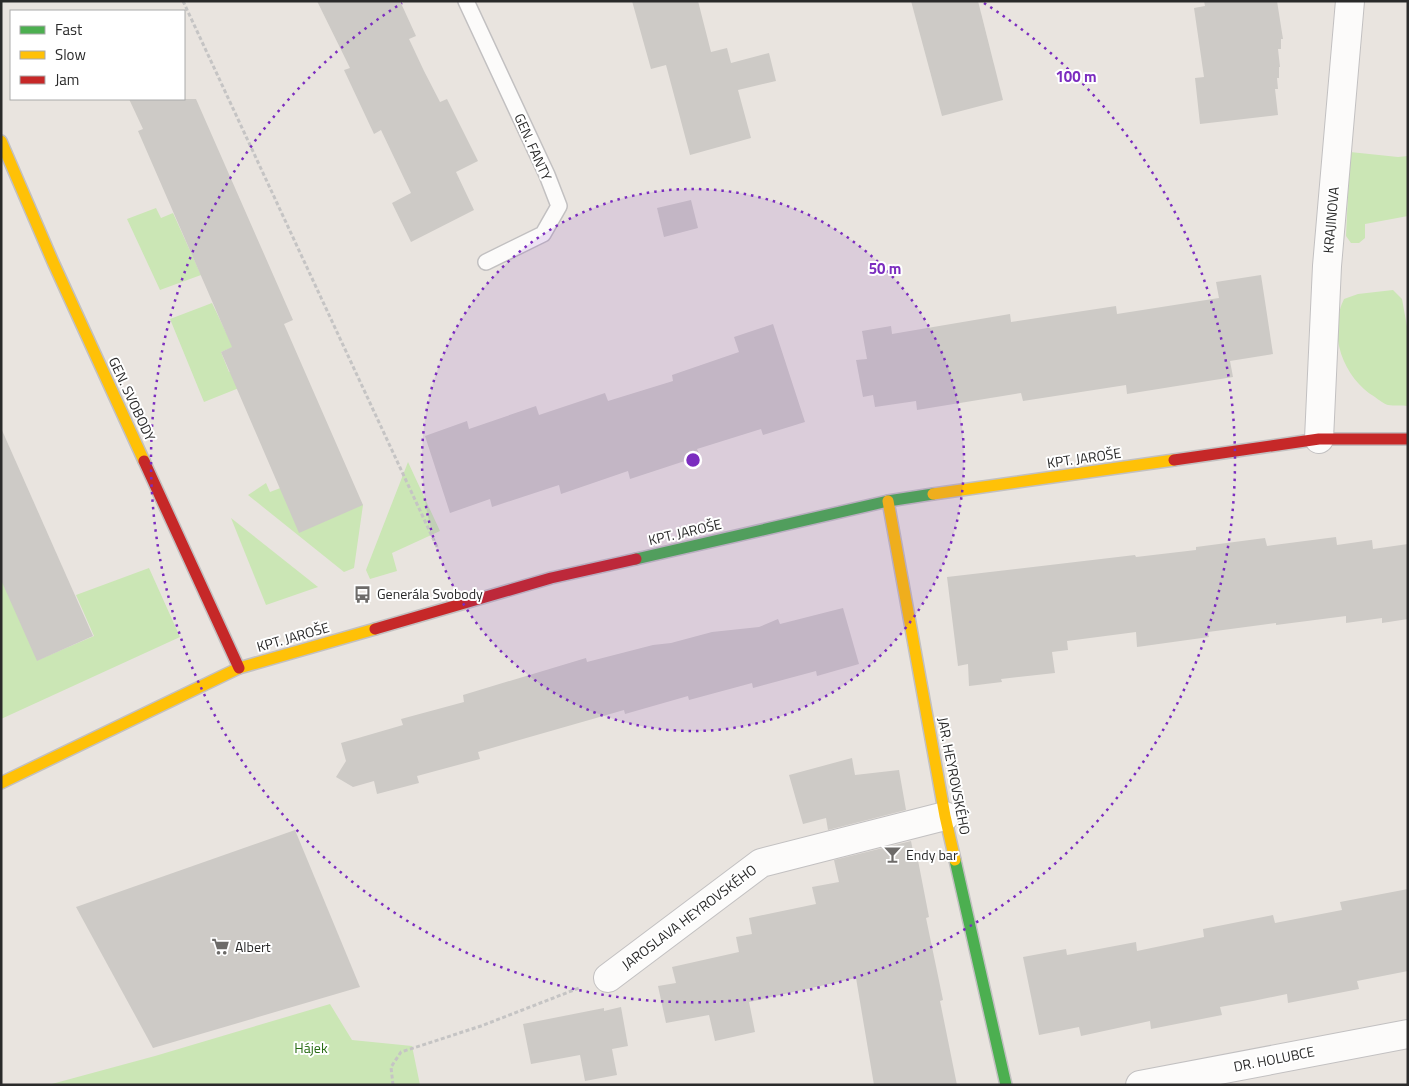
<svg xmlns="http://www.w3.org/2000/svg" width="1409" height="1086" font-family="'Titillium Web',sans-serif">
	<rect width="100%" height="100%" fill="#e9e4df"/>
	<!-- green -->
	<g fill="#cbe6b5">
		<path d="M1350 152 1398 157 1408 156V216L1365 224V238L1359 243H1351L1346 236Z"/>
		<path d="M156 208 161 218 173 213 201 275 160 290 127 219Z"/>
		<path d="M1393 290 1402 299 1408 332V406C1402 405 1394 406 1388 405 1384 404 1379 400 1375 397 1343 378 1327 333 1344 299L1358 294Z"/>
		<path d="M212 303 233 347 221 352 229 372 237 369 244 386 204 402 170 319Z"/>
		<path d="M408 462 440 531 392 553 397 571 370 579 366 570Z"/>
		<path d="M266 483 270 492 283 487 363 505 354 568 344 572 248 495Z"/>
		<path d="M231 518 318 587 266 605Z"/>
		<path d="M149 568 180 637 1 719V576L38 660 94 636 76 595Z"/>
		<path d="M330 1004 352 1040 412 1046 420 1085H48L155 1056Z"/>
	</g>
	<!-- building -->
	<g fill="#cdcac6">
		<path d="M317 1H400L416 36 409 39 424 71 440 102 447 99 478 161 456 172 474 210 411 242 392 203 411 193 381 130 374 134 344 70 350 68Z"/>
		<path d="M632 1H698L711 52 727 48 731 63 769 53 776 81 738 90 751 138 690 155 666 65 651 69Z"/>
		<path d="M911 1H978L1003 100 942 116Z"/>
		<path d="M1204 1H1277L1283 39H1281V49H1278L1280 67H1279V78H1277L1278 89H1275L1278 115 1200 124 1195 78 1204 77 1194 8 1205 6Z"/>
		<path d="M129 99H196L293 320 284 324 363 505 299 533 221 352 232 347 138 131 143 129Z"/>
		<path d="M691 200 698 228 664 237 657 208Z"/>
		<path d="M1261 275 1273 354 1230 361 1233 377 1127 394 1126 385 1023 401 1021 393 917 410 916 401 875 407 873 395 863 397 856 360 867 359 862 331 891 326 892 334 1010 314 1011 322 1116 306 1117 314 1219 298 1216 282Z"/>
		<path d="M773 324 805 422 763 435 761 429 697 449 700 456 630 479 628 471 561 494 559 485 492 507 490 499 450 513 425 436 467 421 469 429 536 406 539 415 605 393 608 401 673 381 672 375 739 352 734 337Z"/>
		<path d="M1 428 93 636 37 661 1 580Z"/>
		<path d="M1336 537 1337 545 1372 540 1373 549 1408 544V619L1382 623V618L1346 623V616L1276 625V623L1208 632 1209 637 1137 647 1136 632 1067 641 1068 650 1052 652 1055 673 1001 679 1002 682 969 686 968 664 958 666 947 577 1135 555 1136 557 1196 550V547L1265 538 1267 546Z"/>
		<path d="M843 608 859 664 817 676 816 671 753 688 752 683 689 700 688 696 625 714 624 710 478 752 480 759 417 776 419 783 377 794 374 781 353 787 336 777 346 761 341 743 403 725 401 719 464 702 463 695 586 658 587 662 653 645 671 643 712 632 759 627 778 619 780 624Z"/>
		<path d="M852 758 855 775 899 770 906 810 828 830 826 818 803 824 789 775Z"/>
		<path d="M295 830 360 987 153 1048 76 907Z"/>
		<path d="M911 841 913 851 916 850 929 917 926 918 943 1000 940 1001 957 1085H874L856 978 749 1002 755 1032 715 1041 709 1015 666 1023 658 986 676 983 672 967 739 952 736 937 752 934 749 918 816 904 812 887 839 882 834 860Z"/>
		<path d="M1408 889V971L1357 981 1359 989 1288 1003 1287 994 1253 1001 1220 1007 1222 1015 1151 1029 1150 1021 1081 1036 1079 1027 1039 1035 1023 957 1066 949 1067 955 1136 942 1137 951 1204 937 1203 929 1273 915 1275 923 1342 910 1340 902Z"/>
		<path d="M621 1007 628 1046 612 1049 617 1075 585 1081 580 1055 531 1064 523 1024 604 1008V1011Z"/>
	</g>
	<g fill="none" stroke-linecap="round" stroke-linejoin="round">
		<defs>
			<path id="lane" d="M466 1 547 175 559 206 543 234 486 262"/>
			<g id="street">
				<path d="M1319 439 1327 266 1350 1"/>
				<path d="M608 978 761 863 945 816"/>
				<path d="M1140 1085 1408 1034"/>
			</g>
			<g id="fast">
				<path d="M636 559 888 501 933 494"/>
				<path d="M955 860 1006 1085"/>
			</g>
			<g id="slow">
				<path d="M1 141 53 262 144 461"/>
				<path d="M933 494 1174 460"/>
				<path d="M888 501 945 816 955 860"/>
				<path d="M1 783 239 668 375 629"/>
			</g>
			<g id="jam">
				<path d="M1174 460 1319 439H1408"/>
				<path d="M144 461 239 668"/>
				<path d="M375 629 551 578 636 559"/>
			</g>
		</defs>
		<!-- lane casing -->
		<use href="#lane" stroke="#c2c0c1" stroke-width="18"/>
		<!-- street casing -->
		<use href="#street" stroke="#c2c0c1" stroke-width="30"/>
		<!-- fast casing -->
		<use href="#fast" stroke="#c2c0c1" stroke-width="14"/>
		<!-- slow casing -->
		<use href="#slow" stroke="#c2c0c1" stroke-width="14"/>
		<!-- jam casing -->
		<use href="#jam" stroke="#c2c0c1" stroke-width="14"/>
		<!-- path -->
		<g stroke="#c5c4c4" stroke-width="3" stroke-dasharray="4 2.5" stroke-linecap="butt">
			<path d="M183 1 437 547"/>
			<path d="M393 1085 391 1067 401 1052 481 1026 579 988"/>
		</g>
		<!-- lane -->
		<use href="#lane" stroke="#fcfbfa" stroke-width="15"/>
		<!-- street -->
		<use href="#street" stroke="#fcfbfa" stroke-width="28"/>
		<!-- fast -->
		<use href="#fast" stroke="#4caf50" stroke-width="11"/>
		<!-- slow -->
		<use href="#slow" stroke="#ffc107" stroke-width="11"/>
		<!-- jam -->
		<use href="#jam" stroke="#c62828" stroke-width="11"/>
	</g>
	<!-- distance rings -->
	<circle cx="693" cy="460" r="271" fill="#7b2cbf" fill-opacity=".12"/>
	<g fill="none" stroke="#7b2cbf" stroke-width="2.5" stroke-dasharray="2.5 5">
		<circle cx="693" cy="460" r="271"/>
		<path d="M984 3A542 542 0 1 1 402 3"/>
	</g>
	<!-- icons -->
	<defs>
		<symbol id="bus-bare" viewBox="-9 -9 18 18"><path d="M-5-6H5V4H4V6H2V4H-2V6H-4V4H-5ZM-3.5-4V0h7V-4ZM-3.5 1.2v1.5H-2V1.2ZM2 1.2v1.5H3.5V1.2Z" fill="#6d6b69" stroke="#fff" stroke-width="2.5" paint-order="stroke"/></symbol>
		<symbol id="bar-bare" viewBox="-9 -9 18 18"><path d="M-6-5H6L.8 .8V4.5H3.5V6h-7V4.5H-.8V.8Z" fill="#6d6b69" stroke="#fff" stroke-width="2.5" paint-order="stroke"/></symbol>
		<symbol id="supermarket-bare" viewBox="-9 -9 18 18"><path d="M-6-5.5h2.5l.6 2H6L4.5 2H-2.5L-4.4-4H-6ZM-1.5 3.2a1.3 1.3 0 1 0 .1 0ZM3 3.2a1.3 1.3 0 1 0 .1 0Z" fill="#6d6b69" stroke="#fff" stroke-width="2.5" paint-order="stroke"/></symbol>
	</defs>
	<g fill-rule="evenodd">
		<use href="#bus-bare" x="350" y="582" width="25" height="25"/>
		<use href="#bar-bare" x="880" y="842" width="25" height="25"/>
		<use href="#supermarket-bare" x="208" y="934" width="25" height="25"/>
	</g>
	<g text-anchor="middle" stroke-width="4" stroke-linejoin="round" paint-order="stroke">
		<!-- street labels -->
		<g font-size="14" fill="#2a2a2a" stroke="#fff">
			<text transform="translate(533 147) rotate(66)" y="5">GEN. FANTY</text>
			<text transform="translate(1331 220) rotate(-85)" y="5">KRAJINOVA</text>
			<text transform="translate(132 399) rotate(65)" y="5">GEN. SVOBODY</text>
			<text transform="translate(1084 458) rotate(-8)" y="5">KPT. JAROŠE</text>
			<text transform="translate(685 532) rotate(-13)" y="5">KPT. JAROŠE</text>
			<text transform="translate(293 637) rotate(-16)" y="5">KPT. JAROŠE</text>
			<text transform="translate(954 776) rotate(79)" y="5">JAR. HEYROVSKÉHO</text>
			<text transform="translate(689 917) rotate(-37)" y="5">JAROSLAVA HEYROVSKÉHO</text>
			<text transform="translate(1274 1059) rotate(-11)" y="5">DR. HOLUBCE</text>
		</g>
		<!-- poi labels -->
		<g font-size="14" fill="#2a2a2a" stroke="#fff" text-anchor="start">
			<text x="377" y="599">Generála Svobody</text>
			<text x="906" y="860">Endy bar</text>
			<text x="235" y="952">Albert</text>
		</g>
		<!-- park labels -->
		<g font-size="14" fill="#296c15" stroke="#fff">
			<text x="311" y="1053">Hájek</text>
		</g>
	</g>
	<circle cx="693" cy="460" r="8" fill="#7b2cbf" stroke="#fff" stroke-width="2.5"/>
	<g font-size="15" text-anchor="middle" font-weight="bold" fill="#7b2cbf" stroke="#fff" stroke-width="4" stroke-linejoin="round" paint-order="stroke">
		<text x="1076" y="82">100 m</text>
		<text x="885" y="274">50 m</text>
	</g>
	<!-- border -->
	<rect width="1409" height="1086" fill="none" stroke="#2a2a2a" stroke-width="5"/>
	<!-- legend -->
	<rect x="10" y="10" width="175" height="90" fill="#ffffff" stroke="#aaaaaa"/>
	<rect x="20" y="26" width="25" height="8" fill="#4caf50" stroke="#aaaaaa"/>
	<text x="55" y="35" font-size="15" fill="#2a2a2a">Fast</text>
	<rect x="20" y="51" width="25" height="8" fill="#ffc107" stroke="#aaaaaa"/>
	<text x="55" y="60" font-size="15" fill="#2a2a2a">Slow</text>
	<rect x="20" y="76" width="25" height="8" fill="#c62828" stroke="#aaaaaa"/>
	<text x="55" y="85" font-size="15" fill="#2a2a2a">Jam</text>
</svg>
